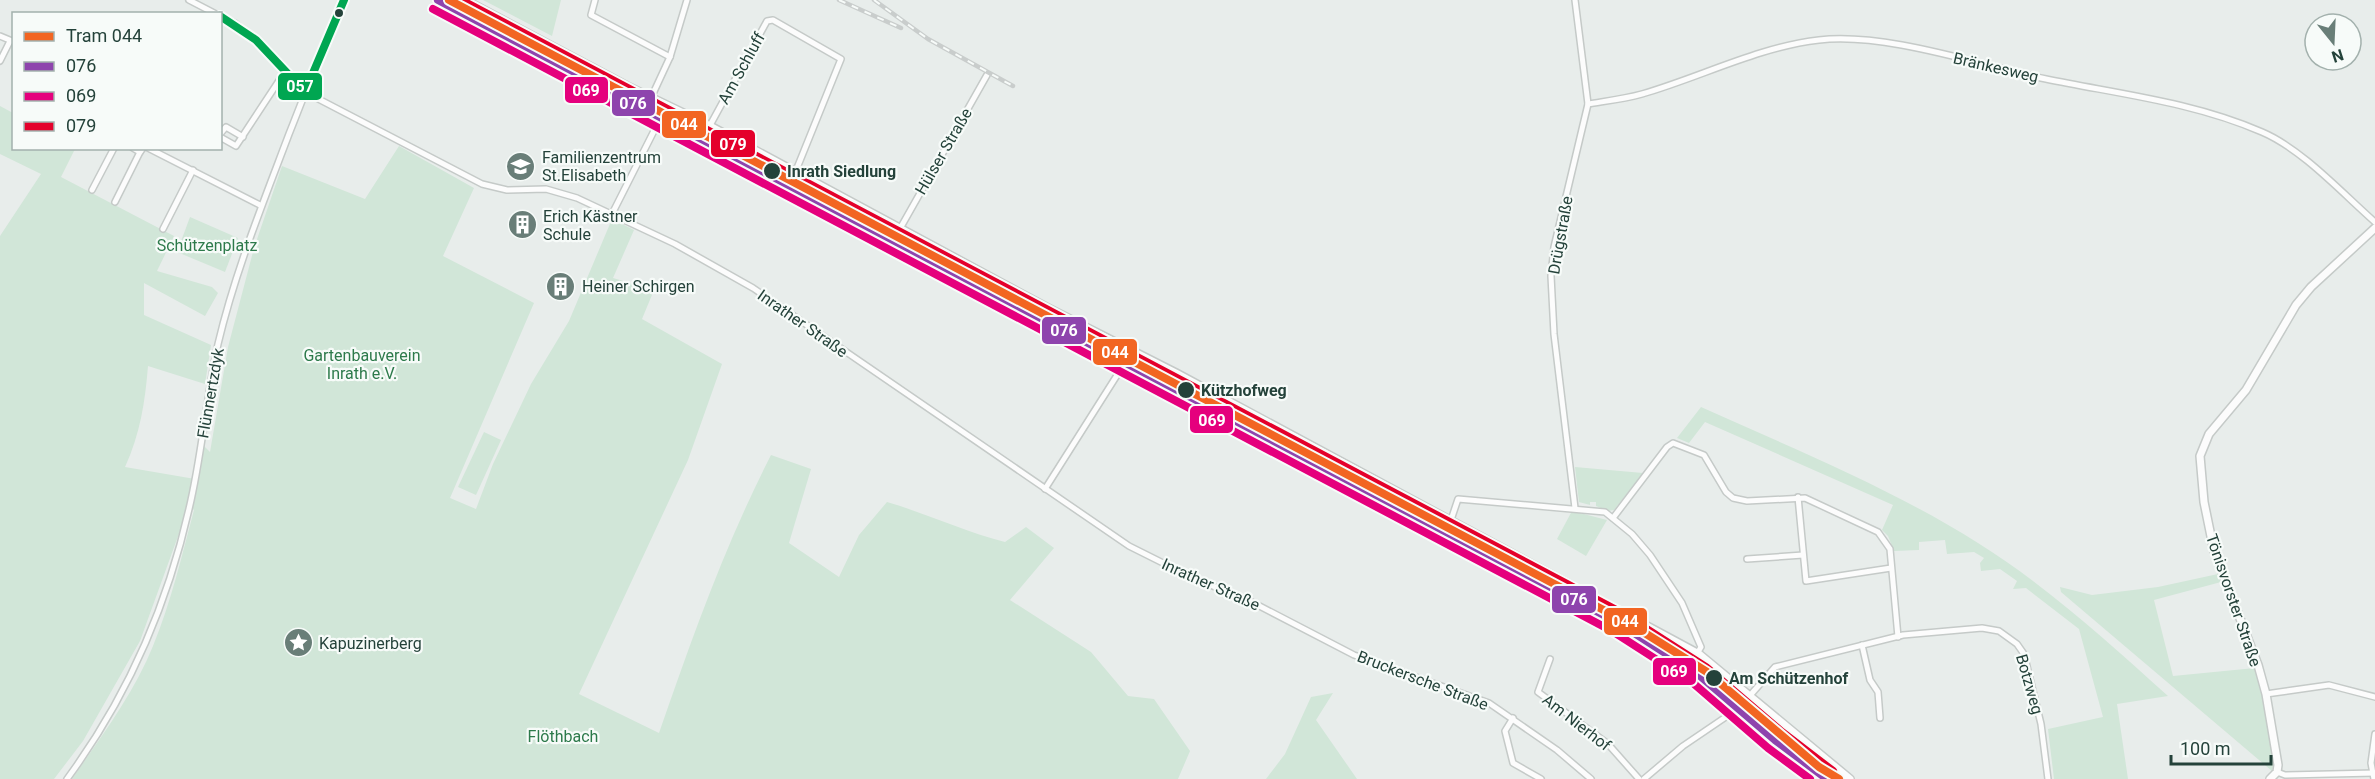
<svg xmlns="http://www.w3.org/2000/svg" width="2375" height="779" font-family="Roboto,sans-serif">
	<rect width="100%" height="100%" fill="#e8edeb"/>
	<!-- green -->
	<g fill="#d1e6d8">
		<path d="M483 0H561L552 36Z"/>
		<path d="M0 106 13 113 14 148 75 149 61 177 174 236 157 271 212 287 218 293 205 316 144 283V315L211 345 205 384 148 366C145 403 140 434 125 467L195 479 189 506 140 641 83 741 54 779H0V236L41 174 0 154Z"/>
		<path d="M399 146 474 188 443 256 534 303 450 498 476 509 493 464 531 384 569 321 612 219 634 230 613 278 654 290 642 319 722 364 688 460 579 694 659 733C692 638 725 545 771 455L811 469 789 543 839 577 859 535 887 502C928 514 965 532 1005 542L1026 527 1054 548 1010 600 1091 652 1128 696 1154 699 1190 751 1178 779H72C101 737 134 693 153 646 171 602 182 555 194 510L190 507 204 446 210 452 228 347 254 248 282 166 365 199Z"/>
		<path d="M190 217 238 238 225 272 177 252Z"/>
		<path d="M1701 407C1794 449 1891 488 1978 543 2047 586 2108 642 2168 696L2117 704 2128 779H2054L2048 729 2103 717 2079 629 2026 588 2013 589 2017 581 2000 569 1981 571 1980 563 1984 558 1974 552 1947 554 1945 540 1919 542V550L1894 551 1888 536 1882 530 1893 505 1705 422 1689 443 1677 438Z"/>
		<path d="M484 432 501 440 476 495 458 487Z"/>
		<path d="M1575 467 1643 473 1614 510 1608 511 1596 506V502H1590V505L1579 502Z"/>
		<path d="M1572 511 1607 520 1586 556 1557 539Z"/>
		<path d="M2218 574 2221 582 2154 600 2173 676 2255 668 2264 699 2274 763 2272 771 2061 592 2060 587 2092 595 2158 587Z"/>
		<path d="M1333 693 1316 720 1357 779H1266L1285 754 1311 697Z"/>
	</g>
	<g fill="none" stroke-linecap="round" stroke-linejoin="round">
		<defs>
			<g id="minor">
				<path d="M189 0 216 14"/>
				<path d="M595 0 591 15 670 57"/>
				<path d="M220 16 235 23 280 63 305 92 482 184 507 190 546 189 577 198 675 244 753 288 1129 546 1195 579 1248 600 1354 655 1489 703 1557 750 1591 779"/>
				<path d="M0 36 12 41"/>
				<path d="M0 61 10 41"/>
				<path d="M651 98 670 57 687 0"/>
				<path d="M1588 104C1606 101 1624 99 1642 94 1701 77 1758 47 1819 40 1885 32 1980 65 2046 79 2119 94 2193 102 2262 132 2302 149 2342 193 2375 222"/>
				<path d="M220 134 226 127 243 137"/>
				<path d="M220 137 236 146 286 70"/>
				<path d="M702 140 767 21 773 20 841 59 795 173"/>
				<path d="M133 148 140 152 143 148"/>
				<path d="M148 148 260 205"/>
				<path d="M92 190 114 148"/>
				<path d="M115 202 140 152"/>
				<path d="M612 214 661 117"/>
				<path d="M163 229 193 170"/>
				<path d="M893 241 987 75"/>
				<path d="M1045 489 1133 350"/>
				<path d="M1798 497 1806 581 1891 568"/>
				<path d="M1575 508 1554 334 1551 276 1554 247 1588 104 1575 0"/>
				<path d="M1613 518 1667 447 1673 443 1704 455 1726 492 1733 498 1747 501 1805 498 1878 532 1890 549 1898 637"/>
				<path d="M1451 520 1458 499 1605 512 1632 534 1650 555 1682 603 1701 647 1689 667"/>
				<path d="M1747 559 1803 555"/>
				<path d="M1862 645 1870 680 1878 692 1880 718"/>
				<path d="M1550 659 1538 692 1608 744 1639 779"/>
				<path d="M2266 694 2329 685 2375 697"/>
				<path d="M1513 718 1505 731 1513 763 1541 779"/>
				<path d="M2277 772 2285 775 2375 773"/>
				<path d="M67 779C126 699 167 606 189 509 202 455 206 398 218 344 235 272 263 203 289 134 307 89 323 44 344 0"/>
				<path d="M1644 779 1683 746 1739 708 1775 667 1903 635 1982 628 1999 631 2017 644 2024 654 2041 724 2048 779"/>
				<path d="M2374 779 2371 763 2375 734"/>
			</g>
			<g id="tertiary">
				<path d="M438 0 1617 622 1699 675 1775 740 1827 779"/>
				<path d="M465 0 627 86 710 126 1046 307 1176 373 1699 654 1850 779"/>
				<path d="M2270 779 2277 772 2278 765 2266 694 2258 665 2214 551 2204 502 2200 456 2209 434 2246 390 2296 305 2311 287 2375 228"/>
			</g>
		</defs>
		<!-- minor casing -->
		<use href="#minor" stroke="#c5cac8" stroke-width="8"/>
		<!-- tertiary casing -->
		<use href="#tertiary" stroke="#c5cac8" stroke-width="10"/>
		<!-- minor -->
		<use href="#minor" stroke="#fcfcfc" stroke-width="5"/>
		<!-- tertiary -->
		<use href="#tertiary" stroke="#fcfcfc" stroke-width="7"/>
		<defs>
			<g id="rail">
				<path d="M839 0 901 28"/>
				<path d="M874 0 928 39 1013 86"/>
			</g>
		</defs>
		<!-- rail casing -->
		<use href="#rail" stroke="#c9cdcc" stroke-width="4.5"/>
		<!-- rail -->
		<use href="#rail" stroke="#f7fbf9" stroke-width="2" stroke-dasharray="7" stroke-linecap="butt"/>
		<defs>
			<path id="bus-1" d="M438 0 1617 622 1699 675 1775 740 1827 779"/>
			<path id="bus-2" d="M433 9 1612 631 1693 683 1768 748 1810 779"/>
			<path id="bus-3" d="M461 0 1622 613 1706 667 1782 732 1833 771"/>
			<path id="bus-4" d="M220 16 256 40 305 92 344 0"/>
		</defs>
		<!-- bus-1 casing -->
		<use href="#bus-1" stroke="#f7fbf9" stroke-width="12"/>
		<!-- bus-2 casing -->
		<use href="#bus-2" stroke="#f7fbf9" stroke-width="12"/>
		<!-- bus-3 casing -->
		<use href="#bus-3" stroke="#f7fbf9" stroke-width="12"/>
		<!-- bus-4 casing -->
		<use href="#bus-4" stroke="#f7fbf9" stroke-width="12"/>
		<!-- bus-1 -->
		<use href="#bus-1" stroke="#8e44ad" stroke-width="8"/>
		<!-- bus-2 -->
		<use href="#bus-2" stroke="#e5007d" stroke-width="8"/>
		<!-- bus-3 -->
		<use href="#bus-3" stroke="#e4002b" stroke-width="8"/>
		<!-- bus-4 -->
		<use href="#bus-4" stroke="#00a651" stroke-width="8"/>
		<defs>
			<path id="tram-1" d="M449 0 1632 625 1707 672 1819 767 1839 779"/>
		</defs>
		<!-- tram-1 casing -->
		<use href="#tram-1" stroke="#f7fbf9" stroke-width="12"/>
		<!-- tram-1 -->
		<use href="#tram-1" stroke="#f26522" stroke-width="8"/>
	</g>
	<!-- icons -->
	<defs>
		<symbol id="school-disc" viewBox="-11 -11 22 22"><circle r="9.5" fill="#697e78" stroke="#f7fbf9"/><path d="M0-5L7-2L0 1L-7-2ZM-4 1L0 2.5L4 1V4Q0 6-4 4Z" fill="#fff"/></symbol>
		<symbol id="building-disc" viewBox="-11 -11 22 22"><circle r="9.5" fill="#697e78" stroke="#f7fbf9"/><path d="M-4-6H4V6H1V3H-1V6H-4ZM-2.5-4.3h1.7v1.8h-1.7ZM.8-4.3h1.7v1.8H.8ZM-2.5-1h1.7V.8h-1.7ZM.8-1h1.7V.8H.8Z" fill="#fff"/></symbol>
		<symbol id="sight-disc" viewBox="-11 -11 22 22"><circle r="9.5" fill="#697e78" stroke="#f7fbf9"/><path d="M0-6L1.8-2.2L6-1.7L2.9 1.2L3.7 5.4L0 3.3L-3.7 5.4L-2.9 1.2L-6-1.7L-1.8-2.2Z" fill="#fff"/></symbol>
	</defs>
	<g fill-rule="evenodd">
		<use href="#school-disc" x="504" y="150" width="33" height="33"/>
		<use href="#building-disc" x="506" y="208" width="33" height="33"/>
		<use href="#building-disc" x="544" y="270" width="33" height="33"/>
		<use href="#sight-disc" x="282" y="626" width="33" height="33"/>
	</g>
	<!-- markers -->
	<g fill="#24423a" stroke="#f7fbf9" stroke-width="2">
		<circle cx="339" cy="13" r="5"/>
		<circle cx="772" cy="171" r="9"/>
		<circle cx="1186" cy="390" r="9"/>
		<circle cx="1714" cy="678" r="9"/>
	</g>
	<g text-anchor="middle" stroke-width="4.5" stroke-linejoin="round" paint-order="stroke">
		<!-- street labels -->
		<g font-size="16" fill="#24423a" stroke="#f7fbf9">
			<text transform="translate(1996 67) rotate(13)" y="6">Bränkesweg</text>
			<text transform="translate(741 68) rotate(-61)" y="6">Am Schluff</text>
			<text transform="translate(943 151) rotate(-60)" y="6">Hülser Straße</text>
			<text transform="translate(1560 235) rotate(-80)" y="6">Drügstraße</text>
			<text transform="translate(803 323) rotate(35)" y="6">Inrather Straße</text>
			<text transform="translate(210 393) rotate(-80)" y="6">Flünnertzdyk</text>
			<text transform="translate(1211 584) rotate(24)" y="6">Inrather Straße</text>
			<text transform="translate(2234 600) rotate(71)" y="6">Tönisvorster Straße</text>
			<text transform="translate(1423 680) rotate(21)" y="6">Bruckersche Straße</text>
			<text transform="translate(2030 684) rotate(74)" y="6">Botzweg</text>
			<text transform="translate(1577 722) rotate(38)" y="6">Am Nierhof</text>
		</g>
		<!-- poi labels -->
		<g font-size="16" fill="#24423a" stroke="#f7fbf9" text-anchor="start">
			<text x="542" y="163">Familienzentrum<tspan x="542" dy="18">St.Elisabeth</tspan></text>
			<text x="543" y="222">Erich Kästner<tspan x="543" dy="18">Schule</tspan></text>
			<text x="582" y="292">Heiner Schirgen</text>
			<text x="319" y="649">Kapuzinerberg</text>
		</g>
		<!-- stop labels -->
		<g font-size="16" font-weight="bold" fill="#24423a" stroke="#f7fbf9" text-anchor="start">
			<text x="787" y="177">Inrath Siedlung</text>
			<text x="1201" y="396">Kützhofweg</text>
			<text x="1729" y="684">Am Schützenhof</text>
		</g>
		<!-- park labels -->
		<g font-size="16" fill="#2d7a4b" stroke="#f7fbf9">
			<text x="207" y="251">Schützenplatz</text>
			<text x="362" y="361">Gartenbauverein<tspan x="362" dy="18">Inrath e.V.</tspan></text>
			<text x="563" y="742">Flöthbach</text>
		</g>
	</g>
	<g stroke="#f7fbf9" stroke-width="2">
		<rect x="277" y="72" width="46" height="29" rx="6" fill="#00a651"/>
		<rect x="564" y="76" width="45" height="28" rx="6" fill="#e5007d"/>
		<rect x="611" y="89" width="45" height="28" rx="6" fill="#8e44ad"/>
		<rect x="661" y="110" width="46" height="29" rx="6" fill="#f26522"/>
		<rect x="710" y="129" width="46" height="29" rx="6" fill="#e4002b"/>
		<rect x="1041" y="316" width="46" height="29" rx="6" fill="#8e44ad"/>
		<rect x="1092" y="338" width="46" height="28" rx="6" fill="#f26522"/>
		<rect x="1189" y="405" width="45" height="29" rx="6" fill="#e5007d"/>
		<rect x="1551" y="585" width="46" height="29" rx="6" fill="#8e44ad"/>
		<rect x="1603" y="607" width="45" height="29" rx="6" fill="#f26522"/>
		<rect x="1652" y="657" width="45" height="29" rx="6" fill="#e5007d"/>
	</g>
	<g font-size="16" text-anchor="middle" font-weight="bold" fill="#fff">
		<text x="300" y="92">057</text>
		<text x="586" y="96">069</text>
		<text x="633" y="109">076</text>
		<text x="684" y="130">044</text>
		<text x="733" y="150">079</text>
		<text x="1064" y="336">076</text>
		<text x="1115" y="358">044</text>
		<text x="1212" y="426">069</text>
		<text x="1574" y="605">076</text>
		<text x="1625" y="627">044</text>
		<text x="1674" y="677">069</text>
	</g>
	<!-- legend -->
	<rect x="12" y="12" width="210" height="138" fill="#f7fbf9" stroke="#a3b1ad" stroke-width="1.5"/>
	<rect x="24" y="32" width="30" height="9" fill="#f26522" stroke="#a3b1ad" stroke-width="1.5"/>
	<text x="66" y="42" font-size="18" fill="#24423a">Tram 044</text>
	<rect x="24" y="62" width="30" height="9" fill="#8e44ad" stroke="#a3b1ad" stroke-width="1.5"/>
	<text x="66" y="72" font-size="18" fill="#24423a">076</text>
	<rect x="24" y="92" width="30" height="9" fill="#e5007d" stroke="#a3b1ad" stroke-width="1.5"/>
	<text x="66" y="102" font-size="18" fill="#24423a">069</text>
	<rect x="24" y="122" width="30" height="9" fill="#e4002b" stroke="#a3b1ad" stroke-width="1.5"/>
	<text x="66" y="132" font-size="18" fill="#24423a">079</text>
	<!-- north arrow -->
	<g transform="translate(2333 42) rotate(162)"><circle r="28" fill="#f7fbf9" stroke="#a3b1ad" stroke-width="1.5"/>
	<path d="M0-4.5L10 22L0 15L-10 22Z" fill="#697e78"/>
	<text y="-9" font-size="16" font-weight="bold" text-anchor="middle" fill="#24423a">N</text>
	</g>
	<!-- scale -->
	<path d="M2171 755v9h100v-9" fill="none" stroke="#24423a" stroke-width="3"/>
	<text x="2180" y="755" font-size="18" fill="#24423a" stroke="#f7fbf9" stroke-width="4.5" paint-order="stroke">100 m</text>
</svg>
